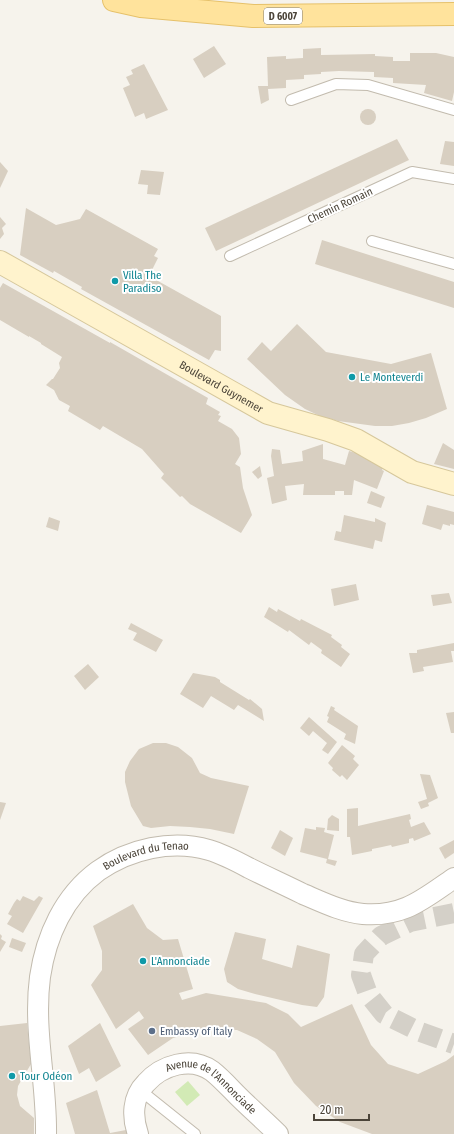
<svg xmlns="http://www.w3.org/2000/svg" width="454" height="1134" font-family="'Fira Sans Condensed',sans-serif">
	<rect width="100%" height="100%" fill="#f6f3ec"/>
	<!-- green -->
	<path fill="#d2eab5" d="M188 1081 200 1095 187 1106 175 1092Z"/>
	<!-- building -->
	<g fill="#d8cfc1">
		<path d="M214 46 226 64 204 78 193 59Z"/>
		<path d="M321 48V55L375 54V56L393 57V61H410V53H436L454 57V92L452 101 424 93 426 85 393 83V78L374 77V72L339 71 321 72V74L304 75V79L286 80V88L268 89 269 100 261 104 258 86H268L267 57 286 56V59L303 58V49Z"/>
		<path d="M144 64 168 110 146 119 144 113 135 117 123 88 130 85 126 77 133 74 131 70Z"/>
		<circle cx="368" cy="117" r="8"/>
		<path d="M397 139 409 160 216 251 205 228Z"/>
		<path d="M445 141 454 142V166L440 164Z"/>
		<path d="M0 162 8 171 0 188Z"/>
		<path d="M141 170 164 172 160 195 147 194 148 185 138 184Z"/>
		<path d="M26 208 56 225 80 219 86 209 158 249 154 256 158 258 149 276 221 316V351L215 350 209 360 81 289 82 287 54 271 53 273 20 255Z"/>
		<path d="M0 217 6 224 2 228 4 234 0 239Z"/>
		<path d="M322 240 454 282V308L315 264Z"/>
		<path d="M3 283 110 343V342L208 398 206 404 220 412 218 415 221 416 218 421 232 429 239 438 241 454 235 464 240 467 243 488 252 515 241 533 190 504 182 496 180 497 161 478 164 474 142 449 103 426 100 430 68 411 70 406 59 400 54 390 46 385 52 379H53L60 368 59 363 62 357 41 344V343L29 336V337L0 320V288Z"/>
		<path d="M297 324 326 352 391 364 431 353 447 409 426 418 409 423 392 426H375L338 421 320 416 305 409 285 395 247 359 262 342 271 351Z"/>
		<path d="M443 443 454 450V469L434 464Z"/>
		<path d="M323 444V459L345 465 349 451 366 456 384 465 382 470 384 471 377 489 354 480 352 495H344V491H335V495H303L304 484 285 486 287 500 272 504 267 478 274 476 271 456 272 449 280 450 282 464 303 461 302 451Z"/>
		<path d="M260 466 262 476 258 479 252 472Z"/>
		<path d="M371 491 385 497 381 508 367 503Z"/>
		<path d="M427 505 454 512V525L450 524V526L443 524 441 530 422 524Z"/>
		<path d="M344 515 375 522V518L386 523 382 542 375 540 373 549 334 540 336 531 341 532Z"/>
		<path d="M49 517 60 521 58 531 46 527Z"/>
		<path d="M356 584 359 600 334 606 331 589Z"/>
		<path d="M449 593 452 603 433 606 431 595Z"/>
		<path d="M269 607 277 612 278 609 300 621 301 619 332 635 331 637 342 645 341 647 350 654 341 667 321 653 322 650 311 642 309 645 289 630 288 632 264 617Z"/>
		<path d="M131 623 163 640 156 652 133 640 137 633 128 629Z"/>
		<path d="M454 643V651H451L453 662 423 667 424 671 413 673 409 653H417V650Z"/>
		<path d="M88 664 99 677 85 690 74 676Z"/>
		<path d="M193 673 215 677 220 680V682L249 700 250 699 262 709 264 721 238 705 234 710 211 696 203 708 180 694Z"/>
		<path d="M331 706 335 708 334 710 358 726 355 744 344 739 346 734 327 722 329 717 327 716Z"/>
		<path d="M454 712V733H451L446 713Z"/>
		<path d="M309 717 337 742 328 754 322 750 327 743 313 731 309 736 300 728Z"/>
		<path d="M153 743H166L178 747 192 758 200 773 211 778 249 786 234 834 210 829 190 827 170 826 151 828 143 826 131 806 125 782V772L130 761 139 749Z"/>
		<path d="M342 745 355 756 353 759 359 765 347 780 342 775 340 777 332 770 333 768 328 763Z"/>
		<path d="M420 774 430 775 438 798 428 803 429 806 421 809 418 802 427 799Z"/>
		<path d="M0 802 6 803 0 820Z"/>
		<path d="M358 808V826L410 814 411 819 409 820 411 827 424 822 431 834 414 841 413 838 409 839V843L392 847 391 845 382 847 372 849V851L352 855 350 837H347V809Z"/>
		<path d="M332 815 339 819V831L327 830 328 819Z"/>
		<path d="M316 827 325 828 324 832 334 835 328 859 337 861 335 866 326 863 327 859 300 852 305 828 316 830Z"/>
		<path d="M280 830 293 838 285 856 271 848Z"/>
		<path d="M454 840V853L445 859 439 848Z"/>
		<path d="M23 896 34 901 39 896 43 898 23 933 7 924 12 916 8 914 14 903 17 899 20 901Z"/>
		<path d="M133 904 147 928 163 940 178 939 193 989 179 993 182 1000 206 993 266 1003 288 1014 301 1027 352 1004 371 1045 388 1064 418 1074 446 1061 454 1055V1134H372L340 1122 316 1106 294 1083 275 1052 257 1039 237 1030 203 1029 173 1038 148 1055 128 1029 144 1018 139 1011 116 1029 91 985 102 970V951L93 926Z"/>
		<path d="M235 932 266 939 262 959 292 968 297 945 330 954 324 997 317 1007 302 1005 255 994 238 989 227 982 224 969Z"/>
		<path d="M0 934 2 936 1 939 6 942 0 952Z"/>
		<path d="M12 938 26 943 22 952 9 947Z"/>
		<path d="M27 1023 31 1064 18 1086 17 1095 20 1106 34 1118V1134H0V1026Z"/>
		<path d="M100 1023 121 1066 96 1082 89 1068 79 1074 68 1046Z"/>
		<path d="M97 1090 110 1133 126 1130 128 1134H75L66 1103Z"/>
	</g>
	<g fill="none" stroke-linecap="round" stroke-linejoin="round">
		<!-- street-tunnel -->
		<path stroke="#d4d0c8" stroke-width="20" stroke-dasharray="20 10" stroke-linecap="butt" d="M454 913 410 922 381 936 364 954 361 975 368 994 384 1014 418 1031 454 1044"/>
		<defs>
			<g id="lane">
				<path d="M291 100 336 84 368 85 454 110"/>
				<path d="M372 241 454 264"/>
				<path d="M230 256 412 172 454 179"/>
				<path d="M140 1090 195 1134"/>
			</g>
			<g id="street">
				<path id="s1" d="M46 1134C47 1082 33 1030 40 977 46 936 64 896 98 871 129 849 172 839 209 850 223 854 236 861 249 868 267 877 285 885 303 894 322 902 342 912 363 914 404 917 423 899 454 878"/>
				<path id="s2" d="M138 1134C132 1117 132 1097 146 1083 162 1065 191 1056 212 1071 221 1078 230 1088 238 1096 251 1109 265 1121 278 1134"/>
			</g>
			<g id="secondary">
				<path id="s3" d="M0 262 268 413 328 430 356 440 412 472 454 484"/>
			</g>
			<path id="primary" d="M114 0 141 6 253 16 454 14"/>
		</defs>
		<!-- lane casing -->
		<use href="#lane" stroke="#c2bbae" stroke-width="12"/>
		<!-- street casing -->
		<use href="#street" stroke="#c2bbae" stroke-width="22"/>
		<!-- secondary casing -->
		<use href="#secondary" stroke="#d6c79b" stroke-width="24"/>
		<!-- primary casing -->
		<use href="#primary" stroke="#e6c16a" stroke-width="24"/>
		<!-- lane -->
		<use href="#lane" stroke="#fff" stroke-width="10"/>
		<!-- street -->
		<use href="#street" stroke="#fff" stroke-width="20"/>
		<!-- secondary -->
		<use href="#secondary" stroke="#fff3cd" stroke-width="22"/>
		<!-- primary -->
		<use href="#primary" stroke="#ffe39c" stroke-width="22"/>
	</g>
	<!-- markers -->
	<g fill="#0f9aa8" stroke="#fff" stroke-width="1.5">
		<circle cx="115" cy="281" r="4"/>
		<circle cx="352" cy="377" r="4"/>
		<circle cx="143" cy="961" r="4"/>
		<circle cx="12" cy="1076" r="4"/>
	</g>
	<circle fill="#5c6f8a" stroke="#fff" stroke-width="1.5" cx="152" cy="1031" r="4"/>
	<g text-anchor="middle" stroke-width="4" stroke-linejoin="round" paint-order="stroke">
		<!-- shield labels -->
		<rect fill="#fff" stroke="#817c74" stroke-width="1" x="264" y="8" width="38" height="16" rx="3"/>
		<g font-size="10" font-weight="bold" fill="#4b4439">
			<text x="283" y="20">D 6007</text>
		</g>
		<!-- street labels -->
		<g font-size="11" fill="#4b4439" stroke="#fff">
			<text transform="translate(340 205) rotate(-25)" y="4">Chemin Romain</text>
			<text dy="4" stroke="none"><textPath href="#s3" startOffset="254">Boulevard Guynemer</textPath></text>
			<text dy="4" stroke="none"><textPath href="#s1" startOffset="333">Boulevard du Tenao</textPath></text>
			<text dy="4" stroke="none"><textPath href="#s2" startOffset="133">Avenue de l'Annonciade</textPath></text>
		</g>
		<!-- culture labels -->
		<g font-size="11" fill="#0d838f" stroke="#fff" text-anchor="start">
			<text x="123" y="279">Villa The<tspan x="123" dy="13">Paradiso</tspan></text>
			<text x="360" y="381">Le Monteverdi</text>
			<text x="151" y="965">L'Annonciade</text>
			<text x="20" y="1080">Tour Odéon</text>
		</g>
		<!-- service labels -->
		<g font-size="11" fill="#4e5e75" stroke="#fff" text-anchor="start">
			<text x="160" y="1035">Embassy of Italy</text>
		</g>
	</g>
	<!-- scale -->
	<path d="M314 1114v6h55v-6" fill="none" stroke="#4b4439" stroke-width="2"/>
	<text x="320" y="1114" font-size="12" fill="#4b4439" stroke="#ffffff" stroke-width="3" paint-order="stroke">20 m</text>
</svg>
